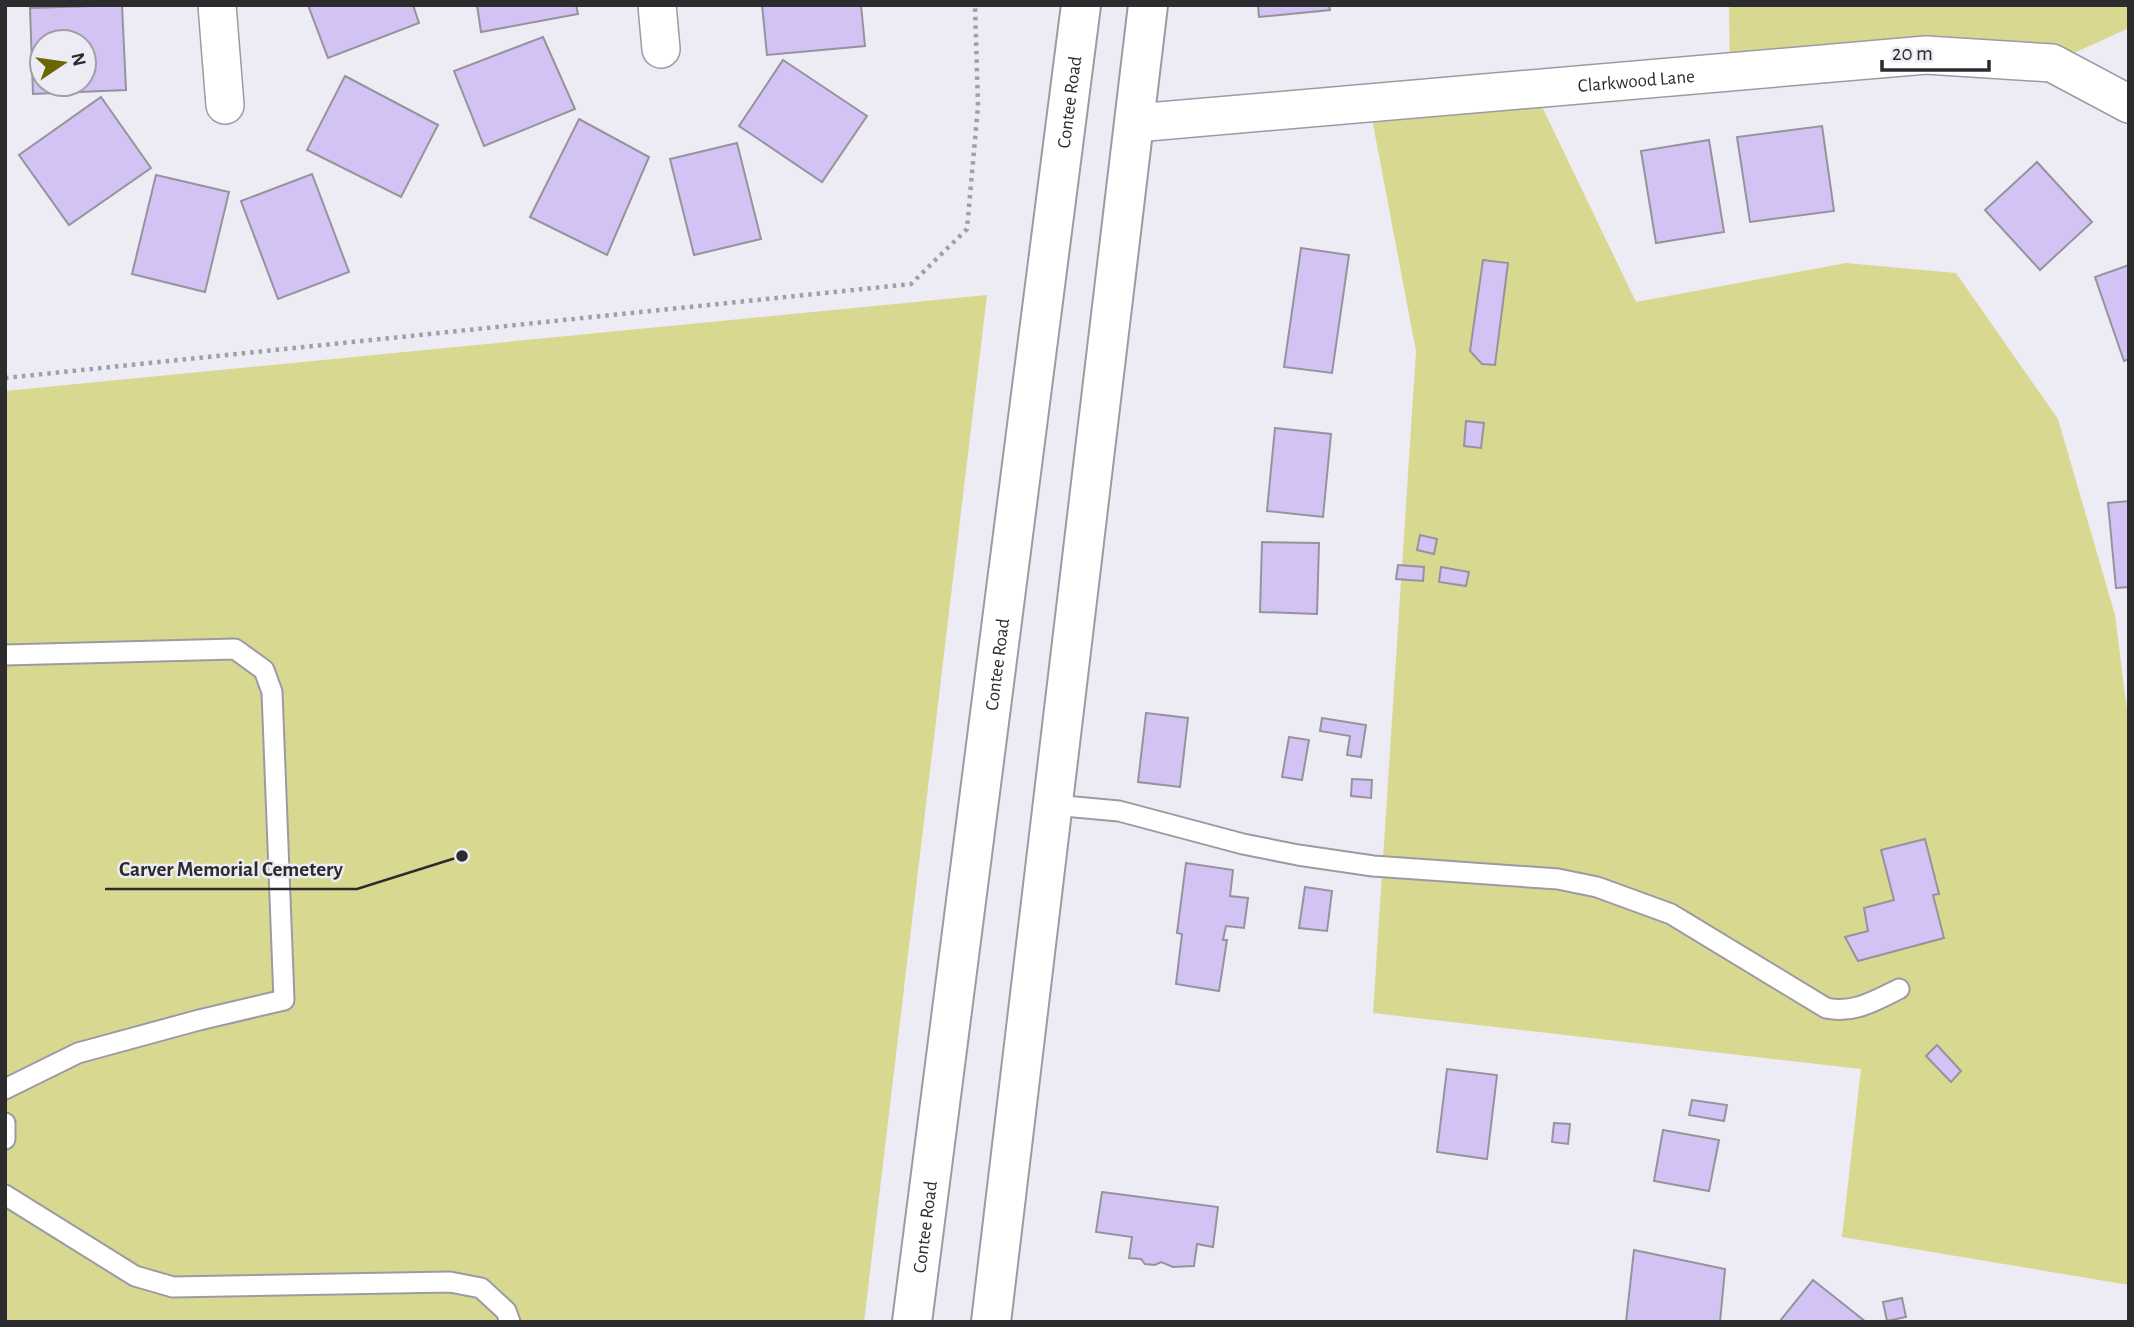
<svg xmlns="http://www.w3.org/2000/svg" width="2134" height="1327" font-family="'Alegreya Sans',sans-serif">
	<rect width="100%" height="100%" fill="#edebf4"/>
	<!-- green -->
	<g fill="#d8d891">
		<path d="M1729 5H2129V28L2052 63 1730 71Z"/>
		<path d="M1533 88 1636 302 1846 263 1956 273 2058 419 2115 615 2129 727V1285L1842 1237 1861 1069 1373 1013 1416 351 1369 103Z"/>
		<path d="M987 295 864 1322H5V391Z"/>
	</g>
	<!-- building -->
	<g fill="#d3c3f5" stroke="#95939b" stroke-width="2" fill-rule="evenodd">
		<path d="M122 5 126 90 33 94 30 8ZM42 42H84V84H42Z"/>
		<path d="M308 5H413L419 23 328 58Z"/>
		<path d="M477 5H576L578 14 481 32Z"/>
		<path d="M762 5H861L865 46 767 55Z"/>
		<path d="M1258 5H1329L1330 10 1259 17Z"/>
		<path d="M543 37 575 109 484 146 454 71Z"/>
		<path d="M783 60 867 116 822 182 739 126Z"/>
		<path d="M345 76 438 125 401 197 307 150Z"/>
		<path d="M101 97 151 168 69 225 19 155Z"/>
		<path d="M579 119 649 157 607 255 530 217Z"/>
		<path d="M1822 126 1834 211 1750 222 1737 137Z"/>
		<path d="M1709 140 1724 232 1656 243 1641 151Z"/>
		<path d="M737 143 761 239 694 255 670 159Z"/>
		<path d="M2037 162 2092 222 2040 270 1985 210Z"/>
		<path d="M312 174 349 272 278 299 241 201Z"/>
		<path d="M156 175 229 192 205 292 132 274Z"/>
		<path d="M1301 248 1349 255 1332 373 1284 367Z"/>
		<path d="M1483 260 1508 263 1495 365 1482 364 1470 351Z"/>
		<path d="M2129 265V359L2124 361 2095 277Z"/>
		<path d="M1466 421 1484 423 1481 448 1464 446Z"/>
		<path d="M1275 428 1331 434 1323 517 1267 511Z"/>
		<path d="M2129 501V587L2116 588 2108 503Z"/>
		<path d="M1420 535 1437 539 1434 554 1417 550Z"/>
		<path d="M1262 542 1319 543 1317 614 1260 612Z"/>
		<path d="M1398 565 1424 567 1423 581 1396 579Z"/>
		<path d="M1441 567 1469 572 1466 586 1439 582Z"/>
		<path d="M1146 713 1188 718 1180 787 1138 782Z"/>
		<path d="M1322 718 1366 725 1361 757 1347 755 1350 736 1320 731Z"/>
		<path d="M1289 737 1309 740 1302 780 1282 777Z"/>
		<path d="M1352 779 1372 780 1371 798 1351 796Z"/>
		<path d="M1925 839 1939 894 1933 895 1944 938 1858 961 1845 937 1868 931 1864 908 1894 900 1881 850Z"/>
		<path d="M1186 863 1233 870 1230 896 1248 898 1244 928 1226 926 1223 940H1227L1219 991 1176 984 1182 934 1177 933Z"/>
		<path d="M1305 887 1332 891 1327 931 1299 928Z"/>
		<path d="M1937 1045 1961 1071 1951 1082 1926 1056Z"/>
		<path d="M1447 1069 1497 1075 1487 1159 1437 1152Z"/>
		<path d="M1692 1100 1727 1105 1724 1121 1689 1115Z"/>
		<path d="M1554 1123 1570 1124 1568 1144 1552 1142Z"/>
		<path d="M1663 1130 1719 1140 1709 1191 1654 1181Z"/>
		<path d="M1102 1192 1218 1207 1213 1247 1197 1244 1194 1266 1173 1267 1161 1262 1155 1265 1145 1264 1141 1259 1129 1258 1132 1237 1096 1232Z"/>
		<path d="M1634 1250 1725 1269 1720 1322H1626Z"/>
		<path d="M1813 1280 1866 1322H1779Z"/>
		<path d="M1902 1298 1906 1317 1887 1321 1883 1302Z"/>
	</g>
	<g fill="none" stroke-linecap="round" stroke-linejoin="round">
		<defs>
			<g id="service">
				<path d="M5 655 235 649 264 670 272 692 284 1000 199 1020 78 1053 5 1089"/>
				<path d="M1053 805 1119 811 1243 844 1298 855 1373 866 1558 879 1597 887 1671 914 1826 1008C1854 1014 1874 1001 1899 989"/>
				<path d="M5 1123V1139"/>
				<path d="M5 1195 135 1276 173 1287 450 1282 481 1288 506 1311 510 1322"/>
			</g>
			<g id="minor">
				<path d="M217 5 225 105"/>
				<path d="M657 5 661 49"/>
				<path id="s1" d="M1136 123 1926 55 2052 63 2129 104"/>
			</g>
			<g id="tertiary">
				<path id="s2" d="M912 1322 1081 5"/>
				<path d="M991 1322 1148 5"/>
			</g>
		</defs>
		<!-- service casing -->
		<use href="#service" stroke="#9c9aa2" stroke-width="23"/>
		<!-- minor casing -->
		<use href="#minor" stroke="#9c9aa2" stroke-width="40"/>
		<!-- tertiary casing -->
		<use href="#tertiary" stroke="#9c9aa2" stroke-width="42"/>
		<!-- path -->
		<path stroke="#a19fa6" stroke-width="4.5" stroke-dasharray="3.5 5" stroke-linecap="butt" d="M5 378 911 284 967 229 978 106 975 5"/>
		<!-- service -->
		<use href="#service" stroke="#fff" stroke-width="19"/>
		<!-- minor -->
		<use href="#minor" stroke="#fff" stroke-width="37"/>
		<!-- tertiary -->
		<use href="#tertiary" stroke="#fff" stroke-width="38"/>
	</g>
	<g text-anchor="middle" stroke-width="5" stroke-linejoin="round" paint-order="stroke">
		<!-- street labels -->
		<g font-size="19" fill="#2c2b2e" stroke="#edebf4">
			<text dy="7" stroke="none"><textPath href="#s1" startOffset="502">Clarkwood Lane</textPath></text>
			<text dy="7" stroke="none"><textPath href="#s2" startOffset="1230">Contee Road</textPath></text>
			<text dy="7" stroke="none"><textPath href="#s2" startOffset="663">Contee Road</textPath></text>
			<text dy="7" stroke="none"><textPath href="#s2" startOffset="96">Contee Road</textPath></text>
		</g>
	</g>
	<!-- callouts -->
	<path fill="none" stroke="#2c2b2e" stroke-width="2.5" d="M462 856L357 889H105"/>
	<circle fill="#2c2b2e" stroke="#edebf4" stroke-width="2.5" cx="462" cy="856" r="7"/>
	<g font-size="21" text-anchor="middle" font-weight="bold" fill="#2c2b2e" stroke="#edebf4" stroke-width="5" stroke-linejoin="round" paint-order="stroke">
		<text x="231" y="876">Carver Memorial Cemetery</text>
	</g>
	<!-- border -->
	<rect width="2134" height="1327" fill="none" stroke="#2c2b2e" stroke-width="14"/>
	<!-- north arrow -->
	<g transform="translate(63 63) rotate(77)"><circle r="33" fill="#edebf4" stroke="#a09ea5" stroke-width="2"/>
	<path d="M0-5L12 26L0 18L-12 26Z" fill="#6a6700"/>
	<text y="-10" font-size="19" font-weight="bold" text-anchor="middle" fill="#2c2b2e">N</text>
	</g>
	<!-- scale -->
	<path d="M1882 60v10h107v-10" fill="none" stroke="#2c2b2e" stroke-width="3.5"/>
	<text x="1892" y="60" font-size="21" fill="#2c2b2e" stroke="#edebf4" stroke-width="5" paint-order="stroke">20 m</text>
</svg>
